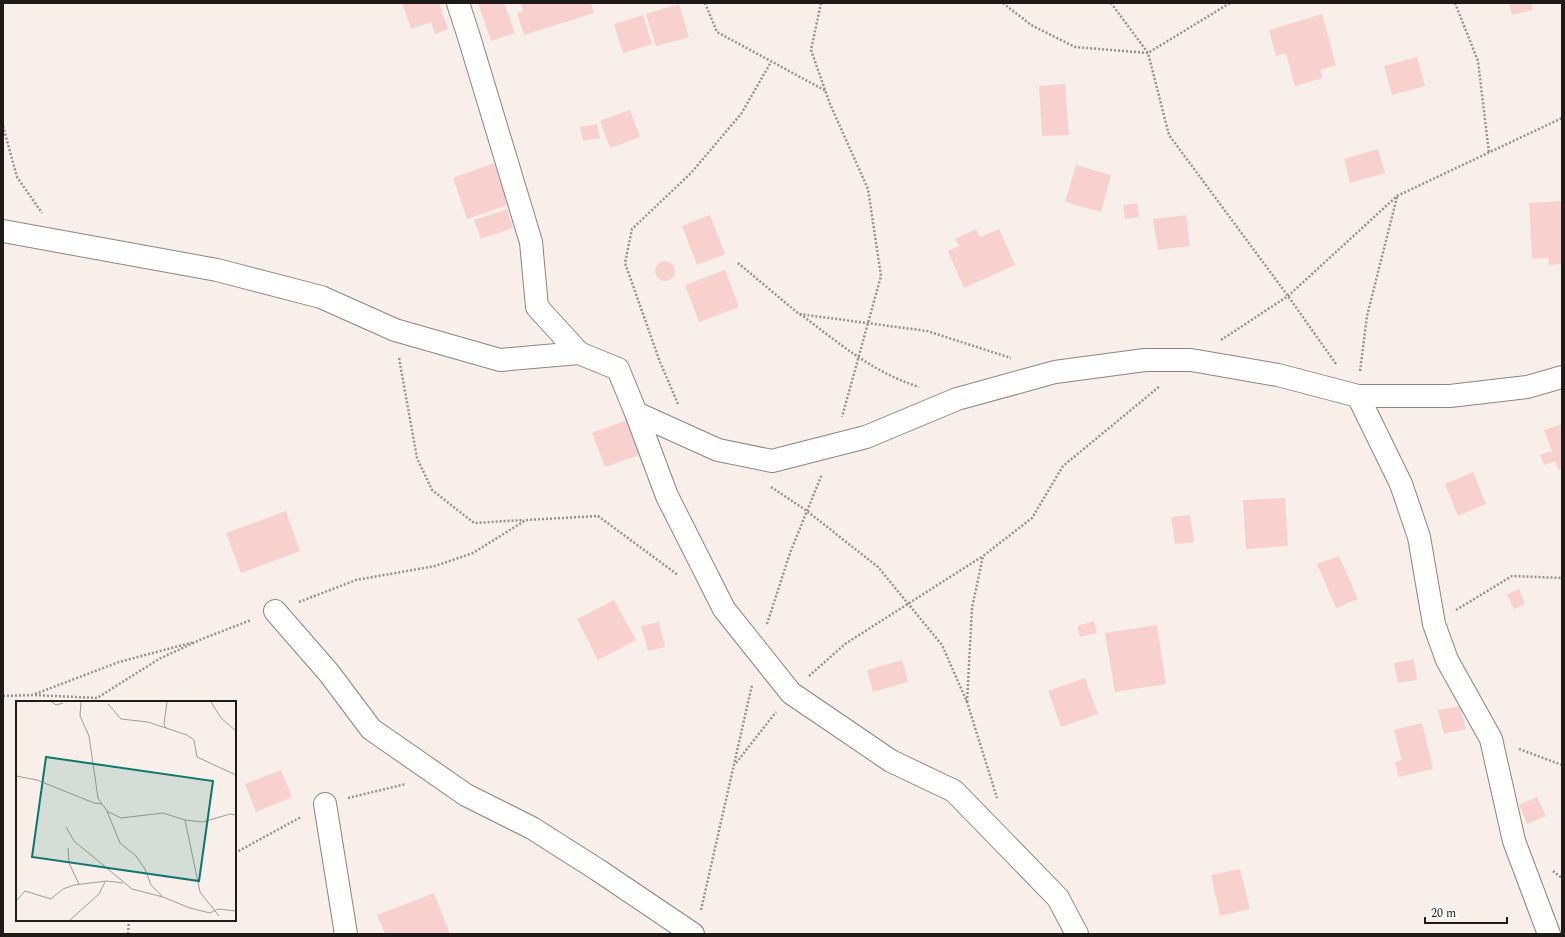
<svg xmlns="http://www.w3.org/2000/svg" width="1565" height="937" font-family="Spectral,serif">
	<rect width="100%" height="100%" fill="#f8efea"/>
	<!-- building -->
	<g fill="#f8d1ce">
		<path d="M402 3H439L448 29 435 34 431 22 411 29Z"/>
		<path d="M478 3H504L515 33 491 41Z"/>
		<path d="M521 3H591L594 13 524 35 517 13 523 11Z"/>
		<path d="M1509 3H1531L1533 10 1512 15Z"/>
		<path d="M679 4 689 37 656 46 646 14Z"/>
		<path d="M1322 14 1336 65 1320 70 1323 78 1295 86 1286 53 1276 56 1269 30Z"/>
		<path d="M643 15 652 44 623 53 614 24Z"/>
		<path d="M1417 57 1425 86 1392 95 1384 66Z"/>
		<path d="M1065 84 1069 135 1042 136 1039 86Z"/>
		<path d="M630 110 640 137 610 148 600 121Z"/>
		<path d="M597 124 600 138 583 141 580 127Z"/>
		<path d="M1378 149 1385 173 1350 183 1344 159Z"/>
		<path d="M494 163 508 205 467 219 453 178Z"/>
		<path d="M1076 165 1111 175 1101 212 1065 202Z"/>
		<path d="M1562 201V264L1549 265 1548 258 1532 259 1529 203Z"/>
		<path d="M1137 203 1139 217 1125 219 1123 205Z"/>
		<path d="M507 209 513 228 481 239 474 220Z"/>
		<path d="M710 215 725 254 697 265 682 226Z"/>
		<path d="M1186 215 1190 246 1158 250 1153 219Z"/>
		<path d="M976 229 980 237 999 229 1015 265 964 288 948 251 959 246 955 239Z"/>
		<circle cx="665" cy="271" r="10"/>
		<path d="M725 270 739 307 699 322 685 285Z"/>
		<path d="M627 420 640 455 605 467 592 433Z"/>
		<path d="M1562 424V469L1558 470 1555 461 1544 465 1540 455 1552 451 1544 430Z"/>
		<path d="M1473 472 1486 504 1458 516 1445 484Z"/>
		<path d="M1285 498 1288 546 1246 549 1243 500Z"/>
		<path d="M286 511 300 551 241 573 226 533Z"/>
		<path d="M1190 515 1194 542 1175 544 1171 517Z"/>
		<path d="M1339 556 1358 599 1336 608 1317 564Z"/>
		<path d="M1519 589 1525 604 1514 609 1507 594Z"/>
		<path d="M614 600 636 640 598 660 577 619Z"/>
		<path d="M1094 621 1097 633 1080 637 1077 626Z"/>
		<path d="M659 622 665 647 648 651 641 626Z"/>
		<path d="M1157 625 1166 684 1115 692 1105 633Z"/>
		<path d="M1414 659 1417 680 1398 683 1394 663Z"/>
		<path d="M902 660 908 682 873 692 867 670Z"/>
		<path d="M1085 678 1098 714 1061 727 1048 691Z"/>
		<path d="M1460 706 1466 729 1444 734 1438 710Z"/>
		<path d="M1422 723 1433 769 1399 777 1395 762 1402 760 1394 730Z"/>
		<path d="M281 770 292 797 256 812 245 784Z"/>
		<path d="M1537 797 1546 816 1527 824 1519 805Z"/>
		<path d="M1240 869 1250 909 1220 916 1211 875Z"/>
		<path d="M434 893 450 934H385L377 915Z"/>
	</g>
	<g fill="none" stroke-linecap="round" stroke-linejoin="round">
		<defs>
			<g id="minor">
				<path d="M458 3 469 37 531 242 537 307 579 353"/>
				<path d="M3 231 217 270 321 297 395 330 500 360 579 353 618 369 636 413 718 450 772 461 866 437 957 399 1055 372 1145 360H1191L1278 375 1358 396H1450L1527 387 1562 377"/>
				<path d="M1358 396 1401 484 1419 537 1434 624 1447 660 1491 739 1514 841 1549 934"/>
				<path d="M636 413 667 496 724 609 791 693 891 761 954 791 1058 898 1077 934"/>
				<path d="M275 611 329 673 371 729 466 795 532 828 598 870 693 934"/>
				<path d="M325 804 346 934"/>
			</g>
		</defs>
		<!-- minor casing -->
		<use href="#minor" stroke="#8c8480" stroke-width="24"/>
		<!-- path -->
		<g stroke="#97918d" stroke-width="2.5" stroke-dasharray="2 2" stroke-linecap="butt">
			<path d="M705 3 717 32 826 91"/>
			<path d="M821 3 811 50 830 104 868 189 881 276 842 417"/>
			<path d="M1003 3 1031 25 1075 47 1148 53 1169 135 1288 296 1336 364"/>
			<path d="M1111 3 1148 53 1230 3"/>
			<path d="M1455 3 1478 61 1489 153"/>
			<path d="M3 126 17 177 42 213"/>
			<path d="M738 263 799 314 927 331 1011 358"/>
			<path d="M800 314C839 343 872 372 919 387"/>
			<path d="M1221 340 1288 296 1397 196 1562 118"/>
			<path d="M399 358 417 458 432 490 474 523 524 520"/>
			<path d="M1360 371 1367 316 1397 197"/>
			<path d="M678 404 660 362 625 263 632 229 691 173 741 114 771 62"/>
			<path d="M771 487 807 511 878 567 942 645 967 702 997 798"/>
			<path d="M299 602 356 580 435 566 473 553 526 520 598 516 678 575"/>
			<path d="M1456 610 1512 576 1562 578"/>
			<path d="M767 624 790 553 822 474"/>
			<path d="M809 676 845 644 983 556"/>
			<path d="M35 694 119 662 194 642"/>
			<path d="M3 696 33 695 97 698 159 659 202 639 251 620"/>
			<path d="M967 702 972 608 983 556 1032 518 1063 466 1160 386"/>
			<path d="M1519 749 1562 765"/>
			<path d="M736 763 776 712"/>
			<path d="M348 798 406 784"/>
			<path d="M235 853 301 817"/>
			<path d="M1553 871 1562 878"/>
			<path d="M701 910 752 685"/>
			<path d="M128 934 129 920"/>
		</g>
		<!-- minor -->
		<use href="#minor" stroke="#fff" stroke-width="22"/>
	</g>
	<!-- overview -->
	<g transform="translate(16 701)">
		<rect width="220" height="220" fill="#f8efea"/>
		<path fill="none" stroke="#a09a96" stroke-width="1" d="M36 1 40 4 47 2M65 1 64 15 73 35 82 97 86 103M195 1 205 17 220 30M92 3 105 18 132 21 171 34 178 39 181 56 220 74M150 27 148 23 151 1M0 75 21 79 78 102 86 103 91 110 105 117 147 112 169 119 187 121 214 113 220 114M91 110 104 142 120 155 129 168 135 184 146 195M169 119 184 191 203 215M50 126 58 140 116 188 147 196 174 207 194 212 202 208 220 210M52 147 53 162 63 183M0 200 9 190 35 198 47 188 58 184 91 180 107 182M54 219 83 193 89 181"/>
		<path fill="#0f766e" fill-opacity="0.15" stroke="#0f766e" stroke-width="2" d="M30 56 197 80 183 180 16 156Z"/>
		<rect width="220" height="220" fill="none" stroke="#1d1a19" stroke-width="2"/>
	</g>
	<!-- border -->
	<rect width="1565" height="937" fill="none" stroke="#1d1a19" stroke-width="8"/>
	<!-- scale -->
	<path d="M1425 917v6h82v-6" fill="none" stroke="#1d1a19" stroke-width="2"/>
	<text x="1431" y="917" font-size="12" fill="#1d1a19" stroke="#fefefe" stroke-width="3" paint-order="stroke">20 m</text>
</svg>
